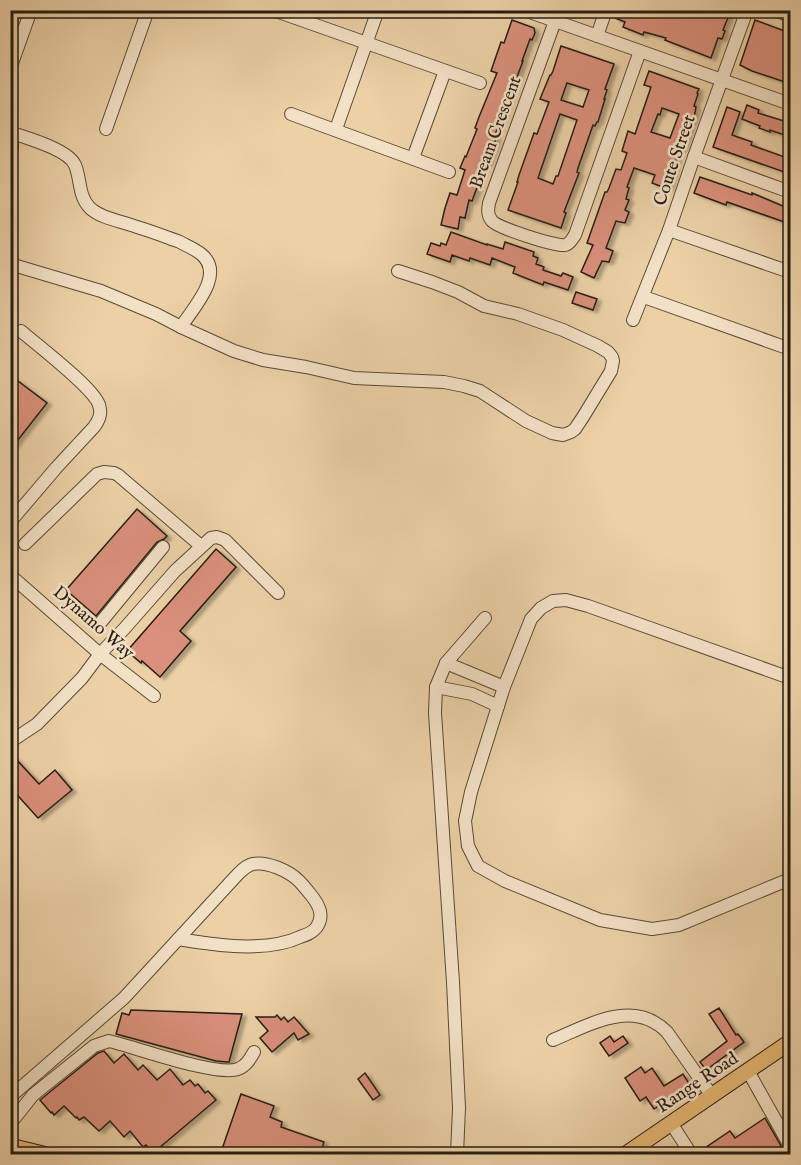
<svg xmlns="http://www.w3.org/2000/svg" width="801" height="1165" font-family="'IM FELL English',serif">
	<defs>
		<filter id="shadow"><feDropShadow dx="4.5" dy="2.5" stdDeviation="1.5" flood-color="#0004"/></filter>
	</defs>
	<rect width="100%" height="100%" fill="#ecd1a7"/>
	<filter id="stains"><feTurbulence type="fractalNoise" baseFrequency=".00333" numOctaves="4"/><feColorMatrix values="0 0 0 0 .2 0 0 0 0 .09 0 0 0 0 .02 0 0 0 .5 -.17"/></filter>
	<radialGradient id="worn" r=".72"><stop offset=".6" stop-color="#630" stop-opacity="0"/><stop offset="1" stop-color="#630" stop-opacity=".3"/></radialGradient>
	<!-- building -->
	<g fill="#da907b" stroke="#271d12" stroke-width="1.5" fill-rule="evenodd" filter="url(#shadow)">
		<path d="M618 10H731L723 30 725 31 722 39 718 38 711 58 665 40 666 38 644 32 643 35 623 27 625 22 615 18Z"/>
		<path d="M512 20 534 28 535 33 532 40 530 39 522 61H523L495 135 496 136 495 142 487 164 482 163 475 180 479 182 472 201 469 200 465 218 460 217 458 229 441 225 445 208 450 193 457 195 465 170 460 168 465 156 466 157 477 129 475 128 479 117 497 73 491 71 501 42 504 43Z"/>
		<path d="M755 20 790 33V75L788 83 752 71 740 65Z"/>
		<path d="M561 46 614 64 605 89 607 90 604 99H605L598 122H597L595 126 593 125 578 168 577 172 579 173 564 212 566 213 561 228 508 210 518 182H517L519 175 534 133 537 134 549 102 540 99 550 75H551L553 71ZM567 83 589 90 583 107 561 100ZM560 114 577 120 558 176H556L553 184 538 178Z"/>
		<path d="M649 71 699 89 697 93 698 94 694 106 696 107 695 113 684 144 682 149 680 148 673 169H674L668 189 652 183 655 175 634 168 627 187 629 188 626 199 629 200 625 210 629 212 625 223 616 221 606 248 613 251 609 262 602 261 594 278 581 272 593 245 587 243 605 192H607L609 188 616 169 621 170 627 153 622 151 628 131 635 134 651 87 644 85ZM662 108 679 114 670 138 651 132 658 114 660 115Z"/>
		<path d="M747 105 759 110 758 113 784 121 787 112H790V137L770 130V132L759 128 760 126 742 119Z"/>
		<path d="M727 107 740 112 732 135 752 142 751 145 790 159V174L713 147Z"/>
		<path d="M700 177 752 195V193L790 209V224L727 202 726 205 694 193Z"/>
		<path d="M451 232 487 245V244L503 249 505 242 534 252 533 256 538 258 536 264 544 267 543 270 561 276 563 273 573 277 568 290 544 282 543 285 513 273 515 267 492 258 490 265 470 258 469 261 452 255 450 262 427 254 431 243 440 246 441 243 446 245Z"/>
		<path d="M576 292 597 299 593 310 572 303Z"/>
		<path d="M10 375 47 403 10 450Z"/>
		<path d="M137 509 167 536 164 539 157 542 96 616 66 590Z"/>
		<path d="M216 549 236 567 180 631 191 641 160 677 142 661 141 663 127 651Z"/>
		<path d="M15 758 39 784 55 770 72 790 38 818 10 787V762Z"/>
		<path d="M719 1008 736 1035 738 1034 744 1042 706 1070 700 1062 727 1041 709 1014Z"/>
		<path d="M131 1010 242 1014 229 1062H227L216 1061 116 1034 122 1013 129 1015Z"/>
		<path d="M277 1015 281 1020 284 1017 288 1022 294 1017 309 1034 298 1040 294 1033 272 1052 260 1038 268 1031 256 1017H275Z"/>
		<path d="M610 1036 614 1042 623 1036 628 1043 609 1056 600 1043Z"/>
		<path d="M104 1051 114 1063 124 1054 138 1070 143 1065 157 1080 170 1069 183 1085 190 1080 195 1086 198 1084 205 1093 208 1091 216 1100 153 1153 146 1145 143 1147 130 1131 124 1137 110 1121 99 1131 84 1117 79 1120 77 1117 76 1118 64 1106 54 1115 52 1112 51 1113 40 1100 98 1053Z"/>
		<path d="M641 1067 645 1073 652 1068 664 1086 683 1074 690 1085 654 1109 646 1097 640 1101 625 1078Z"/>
		<path d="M365 1073 380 1095 373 1100 358 1079Z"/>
		<path d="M241 1094 274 1106 270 1117 282 1122 281 1127 324 1142 320 1155H220Z"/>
		<path d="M765 1118 781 1146 778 1149 781 1155H699V1152L730 1131 735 1138Z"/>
	</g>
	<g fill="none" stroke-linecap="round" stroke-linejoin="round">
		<defs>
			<g id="minor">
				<path d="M273 10 480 83"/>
				<path d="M524 10 790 104"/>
				<path d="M775 10 790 16"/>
				<path d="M555 21 489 203C488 209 487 215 492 221 498 228 557 247 565 245 570 244 572 239 575 235L640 51"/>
				<path d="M597 36 606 10"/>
				<path d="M10 69 31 10"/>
				<path d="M291 114 449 172"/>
				<path d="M106 129 148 10"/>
				<path d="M336 129 378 10"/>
				<path d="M10 132C26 138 68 149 75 165 81 179 78 196 90 208 102 219 122 221 137 227 151 231 166 237 180 242 187 246 195 249 201 254 226 274 193 308 181 327L156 314 101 291 10 264"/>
				<path d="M10 139 12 146 10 156"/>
				<path d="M694 157 790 192"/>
				<path d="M413 158 445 71"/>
				<path d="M669 230 790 272"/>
				<path d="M644 297 790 349"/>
				<path d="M633 320 669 230 694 157 747 10"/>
				<path d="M181 327 234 351 263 360 306 367 354 378 444 382 464 386 480 391 526 421 552 433 563 435 571 432 575 429 583 417 611 371 613 361 612 357 608 352 598 346 563 330 518 314 484 306 458 292 432 282 398 271"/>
				<path d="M10 522 56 468 94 427C99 420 102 414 99 405 94 388 37 345 21 331"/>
				<path d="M25 544 97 474 104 472 114 473 118 475 201 546"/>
				<path d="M10 575 100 654 154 696"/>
				<path d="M101 622 163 547"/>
				<path d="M446 663 504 687"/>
				<path d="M790 678 588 606 566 600 553 601 541 608 531 619 504 687 471 792 465 821 468 846 478 866 505 881 600 920 652 929 679 925 790 879"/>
				<path d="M436 687 472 694 498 706"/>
				<path d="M10 742 37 724 82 678 100 654 124 629 175 571 211 538 217 537 225 540 278 593"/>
				<path d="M553 1040C589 1025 633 998 667 1032L712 1096"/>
				<path d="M748 1071 790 1146"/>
				<path d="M10 1097 124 998 238 874C242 870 247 865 253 864 267 861 289 871 299 881 303 885 307 890 311 895 319 905 325 916 316 928 312 933 306 935 300 937 266 953 214 945 178 939"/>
				<path d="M671 1123 691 1154"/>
				<path d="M10 1124 33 1095 94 1046 109 1041C135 1047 217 1077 238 1069 246 1066 250 1059 254 1052"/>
				<path d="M457 1154 459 1108 453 982 435 713 436 687 446 663 485 618"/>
			</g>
			<g id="major">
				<path d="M10 1146 43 1154"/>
				<path d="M626 1154 790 1042"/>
			</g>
		</defs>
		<!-- minor casing -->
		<use href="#minor" stroke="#584a37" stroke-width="14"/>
		<!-- major casing -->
		<use href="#major" stroke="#271d12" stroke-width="17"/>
		<!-- minor -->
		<use href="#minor" stroke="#f3e1c6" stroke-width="12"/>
		<!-- major -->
		<use href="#major" stroke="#e6b874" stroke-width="15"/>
	</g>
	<g text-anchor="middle" stroke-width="5" stroke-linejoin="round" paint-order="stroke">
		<!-- street labels -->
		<g font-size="18" fill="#271d12" stroke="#f3e1c6">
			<text transform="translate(495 132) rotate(-70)" y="6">Bream Crescent</text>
			<text transform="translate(674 160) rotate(-71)" y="6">Coute Street</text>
			<text transform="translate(94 622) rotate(41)" y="6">Dynamo Way</text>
			<text transform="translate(697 1082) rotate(-34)" y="6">Range Road</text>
		</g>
	</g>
	<!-- margin -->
	<rect width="801" height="1165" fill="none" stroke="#ecd1a7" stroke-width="36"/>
	<rect x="12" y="12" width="777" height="1141" fill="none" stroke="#271d12" stroke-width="3"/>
	<rect x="18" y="18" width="765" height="1129" fill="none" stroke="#271d12" stroke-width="1.5"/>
	<rect width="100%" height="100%" filter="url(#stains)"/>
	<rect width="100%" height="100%" fill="url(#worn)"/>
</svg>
